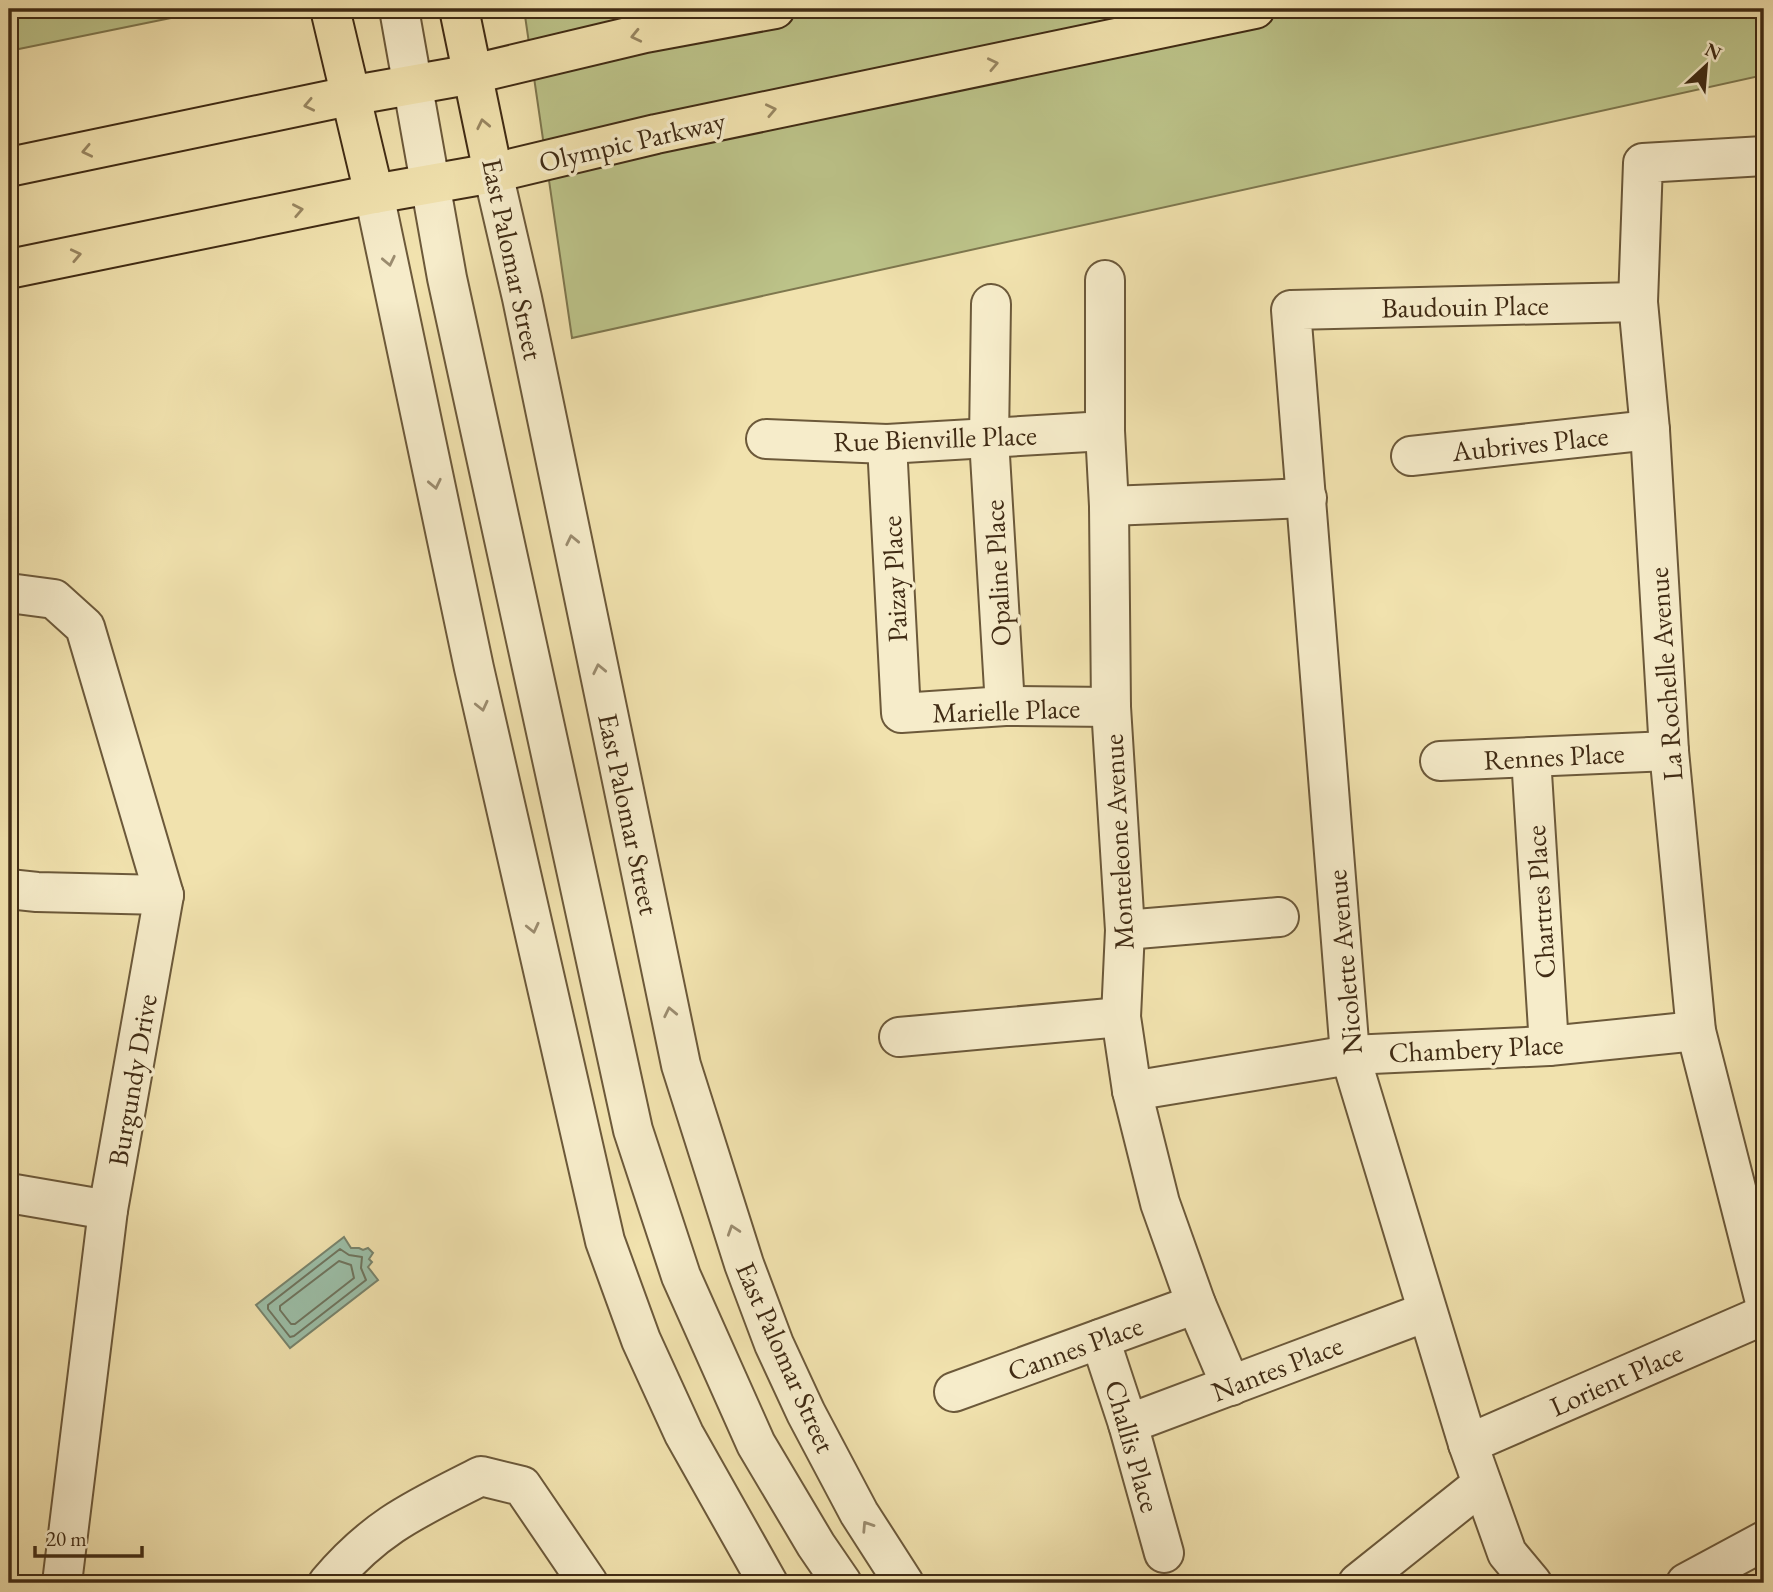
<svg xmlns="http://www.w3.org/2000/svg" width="1773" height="1592" font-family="'EB Garamond',serif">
	<rect width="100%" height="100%" fill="#f1e2ae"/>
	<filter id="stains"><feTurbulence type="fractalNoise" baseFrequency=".00286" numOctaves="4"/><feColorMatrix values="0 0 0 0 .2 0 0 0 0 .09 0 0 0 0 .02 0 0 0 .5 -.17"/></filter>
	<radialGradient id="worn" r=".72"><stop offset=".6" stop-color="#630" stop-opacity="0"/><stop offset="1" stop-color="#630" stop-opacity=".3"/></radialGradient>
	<!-- green -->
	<g fill="#bcc389" stroke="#7e774e" stroke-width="2">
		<path d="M9 9H215L9 51Z"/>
		<path d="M524 9H1764V75L572 338Z"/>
	</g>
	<!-- water -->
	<path fill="#9bbea7" stroke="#77836c" stroke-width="2" d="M344 1237 351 1248H359L363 1250 368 1248 373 1253 369 1259 372 1262 368 1267 378 1280 290 1348 256 1305Z"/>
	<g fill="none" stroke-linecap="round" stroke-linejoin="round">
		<!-- shore -->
		<g stroke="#6e745e" stroke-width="2">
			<path d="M340 1249 349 1255 362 1257 361 1268 366 1280 294 1336 290 1337 268 1309V1305Z"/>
			<path d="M339 1261 351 1265 354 1278 295 1324H291L280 1310V1306Z"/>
		</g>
		<defs>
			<g id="minor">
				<path d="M399 9 447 278 633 1130 681 1276 756 1444 816 1545 842 1583"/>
				<path d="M1764 156 1643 163 1638 302 1650 430 1669 751 1696 1031 1764 1298"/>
				<path d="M493 173 522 298 681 1065 744 1264 774 1344 806 1413 859 1513 904 1583"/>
				<path d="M374 194 474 668 605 1241 641 1340 684 1434 768 1583"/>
				<path d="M1105 280V431L1109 506 1111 707 1125 930 1121 1017 1132 1091 1160 1203 1196 1304 1231 1386"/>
				<path d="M991 304 989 439 1005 706"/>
				<path d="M766 439 887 444 1105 431"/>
				<path d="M887 444 901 713 1005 706 1111 707"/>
				<path d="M1411 456 1650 430"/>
				<path d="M1109 506 1307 498"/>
				<path d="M9 593 54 599 85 627 164 895 108 1210 62 1583"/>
				<path d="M1531 757 1549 1046"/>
				<path d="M1440 761 1669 751"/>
				<path d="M9 889 37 892 164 895"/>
				<path d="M1125 930 1279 917"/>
				<path d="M899 1037 1121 1017"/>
				<path d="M1132 1091 1350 1055 1549 1046 1696 1031"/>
				<path d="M9 1193 108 1210"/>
				<path d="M1100 1339 1128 1424 1164 1553"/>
				<path d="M954 1392 1196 1304"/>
				<path d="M1128 1424 1426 1312"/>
				<path d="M1468 1444 1764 1315"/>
				<path d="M328 1583C376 1526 416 1509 481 1476L522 1486 588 1583"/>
				<path d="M1358 1583 1482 1484"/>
				<path d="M1532 1583 1507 1553 1468 1444 1350 1055 1291 310 1638 302"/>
				<path d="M1686 1583 1764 1541"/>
			</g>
			<g id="major">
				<path d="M330 9 374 194"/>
				<path d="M459 9 493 173"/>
				<path d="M9 167 349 96 473 74 645 33 775 9"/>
				<path d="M9 269 374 194 493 173 656 134 1255 9"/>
			</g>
		</defs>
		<!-- minor casing -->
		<use href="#minor" stroke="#6c593a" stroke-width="42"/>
		<!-- major casing -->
		<use href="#major" stroke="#402b14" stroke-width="42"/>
		<!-- minor -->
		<use href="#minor" stroke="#f6ecca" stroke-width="38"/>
		<!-- major -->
		<use href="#major" stroke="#f1e2ae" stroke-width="38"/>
	</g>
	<!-- one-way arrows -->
	<defs><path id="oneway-chevron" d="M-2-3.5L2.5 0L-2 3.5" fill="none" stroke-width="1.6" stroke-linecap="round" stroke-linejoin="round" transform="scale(1.75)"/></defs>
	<g stroke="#988661">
		<use href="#oneway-chevron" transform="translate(636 36) rotate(167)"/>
		<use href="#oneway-chevron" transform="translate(993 64) rotate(-12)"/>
		<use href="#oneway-chevron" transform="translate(309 105) rotate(168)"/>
		<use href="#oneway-chevron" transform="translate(771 110) rotate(-12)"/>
		<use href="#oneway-chevron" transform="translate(483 124) rotate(-102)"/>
		<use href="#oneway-chevron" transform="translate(87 151) rotate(168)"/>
		<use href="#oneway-chevron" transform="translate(298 210) rotate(-11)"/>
		<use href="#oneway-chevron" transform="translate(76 255) rotate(-12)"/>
	</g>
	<g stroke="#9b8c6f">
		<use href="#oneway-chevron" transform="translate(389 261) rotate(78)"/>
		<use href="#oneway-chevron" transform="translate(435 484) rotate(78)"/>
		<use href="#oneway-chevron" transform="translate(572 540) rotate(-102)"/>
		<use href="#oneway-chevron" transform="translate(599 669) rotate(-102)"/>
		<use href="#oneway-chevron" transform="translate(482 706) rotate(77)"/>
		<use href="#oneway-chevron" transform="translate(533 928) rotate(77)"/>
		<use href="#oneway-chevron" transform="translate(670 1012) rotate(-102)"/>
		<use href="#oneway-chevron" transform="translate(733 1230) rotate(-108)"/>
		<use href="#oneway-chevron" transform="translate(867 1526) rotate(-123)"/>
	</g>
	<g text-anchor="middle" stroke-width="7" stroke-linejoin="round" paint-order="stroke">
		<!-- street labels -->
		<g font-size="28" fill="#402b14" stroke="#f6ecca">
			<text transform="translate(632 141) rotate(-13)" y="10">Olympic Parkway</text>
			<text transform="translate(513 259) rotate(78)" y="10">East Palomar Street</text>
			<text transform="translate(1465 306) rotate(-1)" y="10">Baudouin Place</text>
			<text transform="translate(935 438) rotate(-2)" y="10">Rue Bienville Place</text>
			<text transform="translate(1530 443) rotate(-6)" y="10">Aubrives Place</text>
			<text transform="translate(997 573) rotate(-93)" y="10">Opaline Place</text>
			<text transform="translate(894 579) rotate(-93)" y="10">Paizay Place</text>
			<text transform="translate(1665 674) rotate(-94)" y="10">La Rochelle Avenue</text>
			<text transform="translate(1006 710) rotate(-2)" y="10">Marielle Place</text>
			<text transform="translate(1554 756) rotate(-3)" y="10">Rennes Place</text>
			<text transform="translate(629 814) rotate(78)" y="10">East Palomar Street</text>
			<text transform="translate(1118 842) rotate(-93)" y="10">Monteleone Avenue</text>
			<text transform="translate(1540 902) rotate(-94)" y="10">Chartres Place</text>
			<text transform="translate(1344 962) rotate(-95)" y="10">Nicolette Avenue</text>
			<text transform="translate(1476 1048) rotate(-3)" y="10">Chambery Place</text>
			<text transform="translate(132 1080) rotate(-80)" y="10">Burgundy Drive</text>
			<text transform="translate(1075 1348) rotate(-20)" y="10">Cannes Place</text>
			<text transform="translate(786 1357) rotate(66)" y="10">East Palomar Street</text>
			<text transform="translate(1277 1368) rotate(-21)" y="10">Nantes Place</text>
			<text transform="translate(1616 1379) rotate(-24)" y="10">Lorient Place</text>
			<text transform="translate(1133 1446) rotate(74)" y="10">Challis Place</text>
		</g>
	</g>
	<!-- margin -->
	<rect width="1773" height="1592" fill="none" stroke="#f1e2ae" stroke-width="35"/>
	<rect x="10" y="10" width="1752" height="1571" fill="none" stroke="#402b14" stroke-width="3.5"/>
	<rect x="18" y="18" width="1738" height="1557" fill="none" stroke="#402b14" stroke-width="2"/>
	<!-- north arrow -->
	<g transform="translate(1706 66) rotate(26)" stroke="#f6ecca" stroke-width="5" paint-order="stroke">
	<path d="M0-5L12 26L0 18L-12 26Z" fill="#402b14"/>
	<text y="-10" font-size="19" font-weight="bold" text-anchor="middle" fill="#402b14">N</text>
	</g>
	<!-- scale -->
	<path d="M35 1546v10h107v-10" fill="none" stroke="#402b14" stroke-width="3.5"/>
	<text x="46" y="1546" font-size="21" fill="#402b14" stroke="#f6ecca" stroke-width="5" paint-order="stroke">20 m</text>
	<rect width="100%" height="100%" filter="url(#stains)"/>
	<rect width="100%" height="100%" fill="url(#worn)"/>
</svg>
